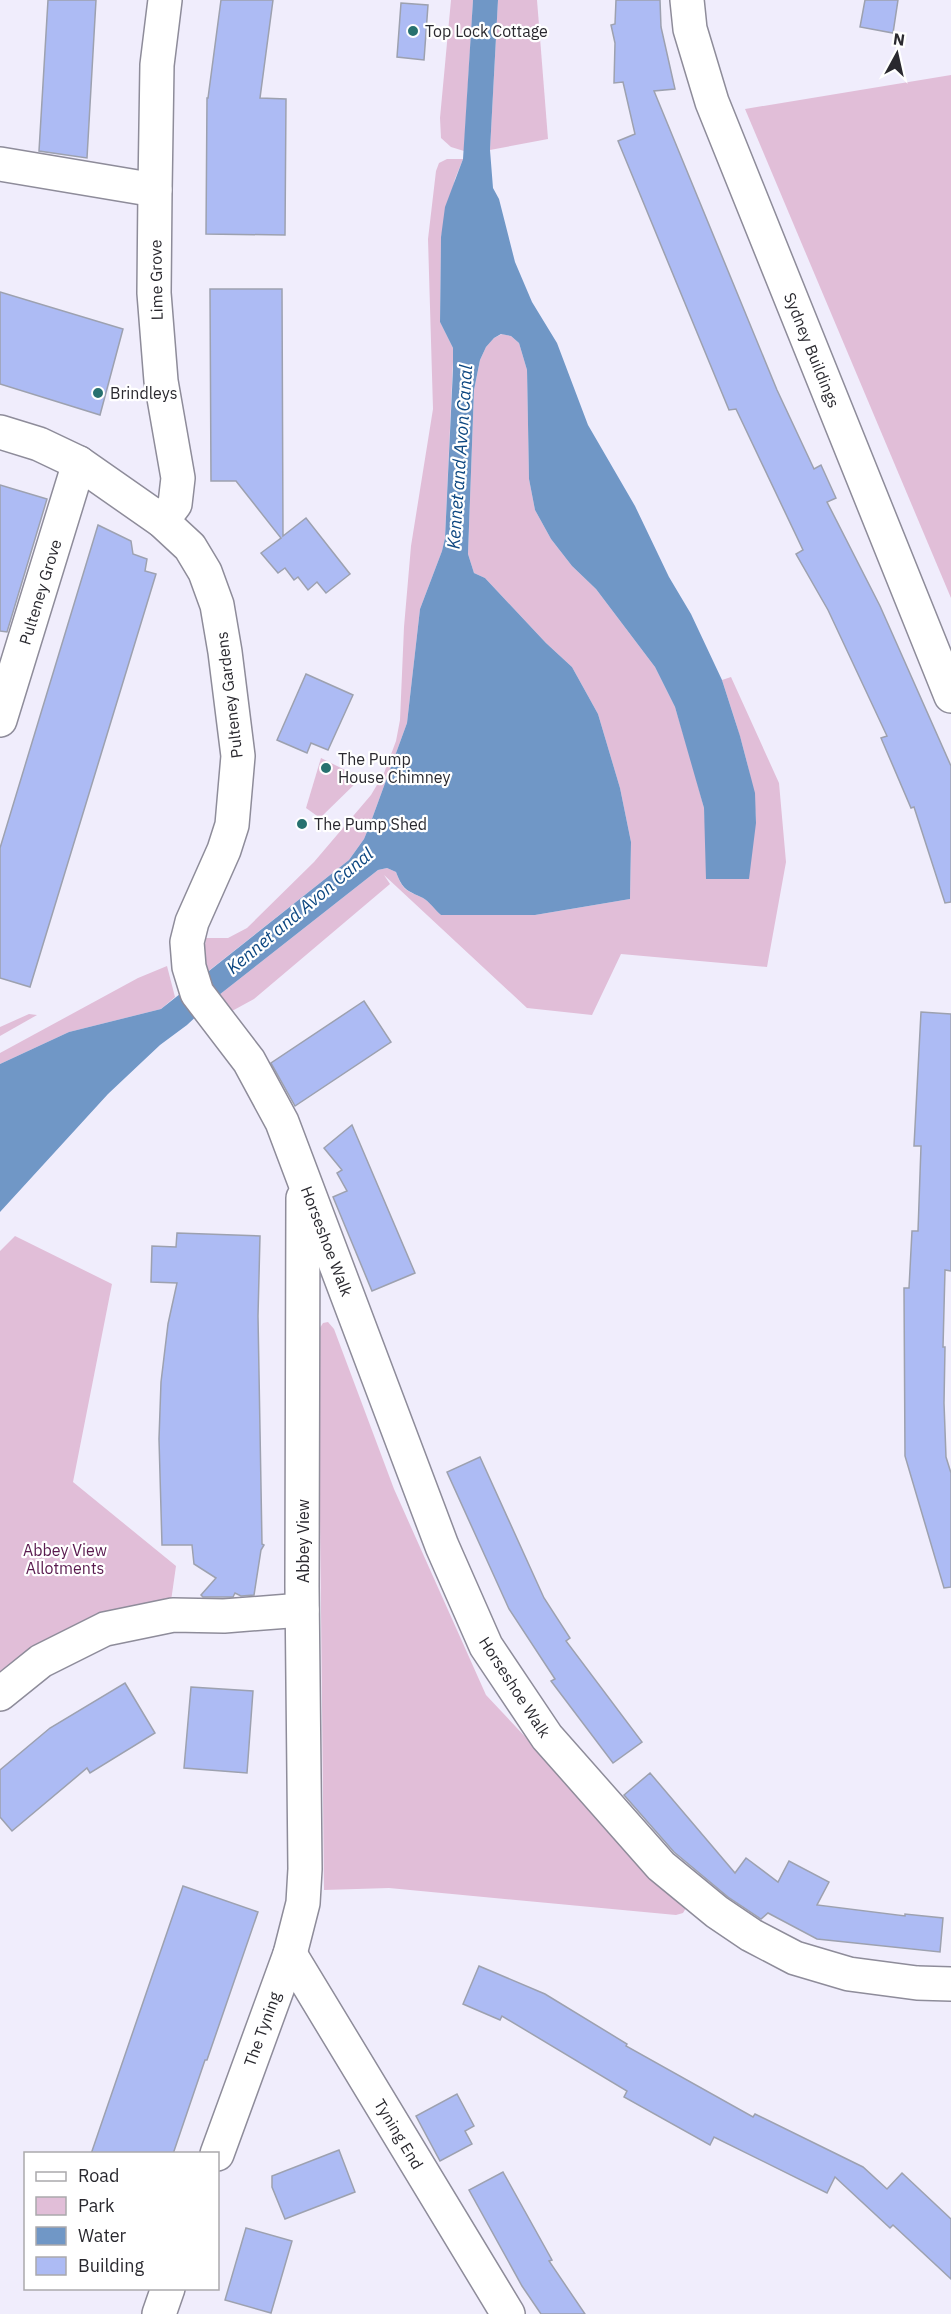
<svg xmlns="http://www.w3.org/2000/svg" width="951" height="2314" font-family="'IBM Plex Sans',sans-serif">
	<rect width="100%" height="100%" fill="#f0edfc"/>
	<!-- green -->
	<g fill="#e1bed8">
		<path d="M451 0H473L464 151 451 147 441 138 440 118Z"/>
		<path d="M498 0H537L548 139 490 150Z"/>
		<path d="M951 75V598L745 109Z"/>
		<path d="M447 159H463L455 179 441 237 440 322 453 348V362L445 538 442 551 420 609 407 723 369 827 364 839 349 860 206 973 204 951 206 938H228L247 928 314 862 371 795 384 773 396 741 400 720 404 627 411 546 433 409 428 239 436 171 439 163Z"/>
		<path d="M502 334 511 336 519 343 527 370 529 479 535 510 551 539 572 566 596 589 655 667 675 707 692 763 704 808 706 835 756 823C754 773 737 727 722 680L731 677 779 783 786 862 767 967 621 954 592 1015 527 1008 384 875 390 884 254 999 232 1011 219 995 378 870 387 868 396 872C403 891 406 890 423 898 429 901 436 910 441 915H535L630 899 631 842 620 788 598 714 572 667 546 643 485 578 474 573 468 554 474 390 480 360 486 347 494 338Z"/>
		<path d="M321 758 361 778 320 818 306 808Z"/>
		<path d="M167 966 175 997 161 1009 69 1032 0 1064V1053L138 978Z"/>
		<path d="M29 1014 37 1015 0 1036V1027Z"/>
		<path d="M15 1236 112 1284 73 1482 176 1566 171 1601 0 1673V1251Z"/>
		<path d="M328 1322 334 1329 394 1489 486 1695 686 1908 683 1913 676 1915 389 1888 324 1890 318 1331 323 1323Z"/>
	</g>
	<!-- water -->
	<path fill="#7097c6" d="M473 0H498L490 150 493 188 499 199 515 262 532 302 557 343 588 425 635 506 669 577 691 614 722 680 740 736 755 793 756 823 749 879H706L704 808 675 707 655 667 596 589 572 566 551 539 535 510 529 479 527 370 519 343 511 336 501 334 494 338 486 347 480 360 474 390 468 554 474 573 485 578 546 643 572 667 598 714 620 788 631 842 630 899 535 915H441C435 910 429 901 423 898 406 890 403 890 396 872L387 868 378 870 219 995 187 1025 160 1045 108 1094 0 1212V1064L69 1032 161 1009 349 860 364 839 369 827 407 723 420 609 442 551 445 538 453 369V348L440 322 441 237 445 207 463 159Z"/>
	<!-- building -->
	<g fill="#adbbf4" stroke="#9da1af" stroke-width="1.5">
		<path d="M48 0H96L87 158 39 151Z"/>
		<path d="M221 0H273L260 98 286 99 285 235 206 234 207 98H208Z"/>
		<path d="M616 0H660L661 27 675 89 654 91 777 390 814 469 821 465 836 498 827 502 880 606 951 766V902L945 903 914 807 911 808 881 738 887 736 828 610 796 554 803 550 736 409 729 410 618 141 635 134 623 82 614 83 615 43 611 25 615 24Z"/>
		<path d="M865 0H898L893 33 860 27Z"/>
		<path d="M401 3 428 5 424 60 397 57Z"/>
		<path d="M210 289H282L283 536 306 518 350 574 326 593 317 582 308 590 298 577 294 580 285 568 278 573 261 553 281 538 236 481H211Z"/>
		<path d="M0 292 123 329 100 415 0 384Z"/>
		<path d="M0 485 47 499 7 632 0 631Z"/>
		<path d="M98 525 131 541 133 554 147 559 145 571 156 574 30 987 0 978V848Z"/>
		<path d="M306 674 353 695 328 750 311 743 307 753 277 740Z"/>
		<path d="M364 1001 391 1042 295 1106 271 1063Z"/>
		<path d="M921 1012 951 1014V1271L945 1270 943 1347H945L944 1403 946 1457 951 1473V1587L944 1588 905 1456 904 1288H909L912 1231H918L921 1146H914Z"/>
		<path d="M352 1125 415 1273 372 1291 333 1197 347 1191 337 1173 342 1170 324 1148Z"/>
		<path d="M177 1233 260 1236 258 1316 262 1544 264 1545 261 1550 254 1595 241 1596 235 1593 233 1597H203L201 1595 216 1578 194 1564 192 1545H162L159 1439 161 1382 168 1324 177 1283 151 1282 152 1246 176 1247Z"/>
		<path d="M480 1457 544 1598 570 1638 566 1641 642 1742 613 1763 551 1681 555 1679 509 1609 447 1472Z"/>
		<path d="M125 1683 155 1733 90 1773 87 1768 12 1831 0 1817V1770L50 1728Z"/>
		<path d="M191 1687 253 1691 247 1773 184 1768Z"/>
		<path d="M650 1773 735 1873 746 1858 778 1882 789 1861 829 1882 817 1905 905 1916V1914L943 1918 940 1952 817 1939 768 1913 761 1919 728 1897 674 1852 624 1795Z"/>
		<path d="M183 1886 258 1912 207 2060H205L173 2154H91Z"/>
		<path d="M479 1966 545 1994 627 2044 626 2046 753 2117 755 2114 863 2167 887 2189 902 2173 951 2219V2279L893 2225 890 2228 835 2177 827 2193 714 2137 710 2145 624 2097 627 2091 502 2016 500 2020 463 2004Z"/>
		<path d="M457 2094 474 2126 465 2131 472 2144 440 2161 416 2116Z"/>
		<path d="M339 2150 355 2192 285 2219 272 2187V2176Z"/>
		<path d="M503 2172 552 2260 549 2261 585 2314H541L522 2286 469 2190Z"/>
		<path d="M246 2228 292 2241 271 2313 225 2300Z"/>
	</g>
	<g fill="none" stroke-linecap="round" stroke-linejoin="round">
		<defs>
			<g id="minor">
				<path d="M687 0 690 29 712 102 951 696"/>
				<path d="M0 164 155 190 154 293 161 381 178 478 175 504 162 521"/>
				<path d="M155 190 157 65 165 0"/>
				<path d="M0 432 39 444 79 463 162 521 190 547 205 572 217 605 225 652 238 756 232 825 224 850 192 922 187 942 189 967 197 993 249 1061 282 1122 442 1546 486 1646 547 1737 661 1866 717 1912 751 1935 795 1958 849 1974 917 1983 951 1984"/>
				<path d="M0 720 79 463"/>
				<path d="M0 1694 41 1661 105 1629 173 1615 224 1616 302 1610"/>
				<path d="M290 1954 508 2314"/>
				<path d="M217 2154 290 1954 303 1903 305 1869 302 1587 303 1198"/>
				<path d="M159 2314 168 2288"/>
			</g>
		</defs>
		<!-- minor casing -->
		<use href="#minor" stroke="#8e8c9a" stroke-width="36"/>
		<!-- minor -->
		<use href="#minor" stroke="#fff" stroke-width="33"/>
	</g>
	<!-- markers -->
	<g fill="#27716f" stroke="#fff" stroke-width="2">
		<circle cx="413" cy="31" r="6"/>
		<circle cx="98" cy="393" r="6"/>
		<circle cx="326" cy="768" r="6"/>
		<circle cx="302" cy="824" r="6"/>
	</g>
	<g text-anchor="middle" stroke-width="4.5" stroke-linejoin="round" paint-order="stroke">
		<!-- poi labels -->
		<g font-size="16" fill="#2a292f" stroke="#fff" text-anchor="start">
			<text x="425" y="37">Top Lock Cottage</text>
			<text x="110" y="399">Brindleys</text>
			<text x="338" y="765">The Pump<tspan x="338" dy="18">House Chimney</tspan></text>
			<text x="314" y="830">The Pump Shed</text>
		</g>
		<!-- street labels -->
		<g font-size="16" fill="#2a292f" stroke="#fff">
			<text transform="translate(156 280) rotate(-91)" y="6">Lime Grove</text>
			<text transform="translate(812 350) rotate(68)" y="6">Sydney Buildings</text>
			<text transform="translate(40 592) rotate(-73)" y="6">Pulteney Grove</text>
			<text transform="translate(229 695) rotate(-97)" y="6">Pulteney Gardens</text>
			<text transform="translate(327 1241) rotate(69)" y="6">Horseshoe Walk</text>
			<text transform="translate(303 1541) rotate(-90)" y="6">Abbey View</text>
			<text transform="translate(515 1687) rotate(57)" y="6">Horseshoe Walk</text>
			<text transform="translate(262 2029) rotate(-70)" y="6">The Tyning</text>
			<text transform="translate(399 2134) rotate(59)" y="6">Tyning End</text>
		</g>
		<!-- park labels -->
		<g font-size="16" fill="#5a1b4f" stroke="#fff">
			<text x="65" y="1556">Abbey View<tspan x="65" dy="18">Allotments</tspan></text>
		</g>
		<!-- water labels -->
		<g font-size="18" font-style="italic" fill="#0d4781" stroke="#fff">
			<text transform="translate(460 457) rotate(-86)" y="6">Kennet and Avon Canal</text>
			<text transform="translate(300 911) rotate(-40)" y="6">Kennet and Avon Canal</text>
		</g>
	</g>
	<!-- legend -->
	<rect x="24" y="2152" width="195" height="138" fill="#ffffff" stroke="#aaa9ac" stroke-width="1.5"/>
	<rect x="36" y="2172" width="30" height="9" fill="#ffffff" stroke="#aaa9ac" stroke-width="1.5"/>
	<text x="78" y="2182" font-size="18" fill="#2a292f">Road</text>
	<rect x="36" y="2197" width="30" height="18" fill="#e1bed8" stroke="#aaa9ac" stroke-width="1.5"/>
	<text x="78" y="2212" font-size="18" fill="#2a292f">Park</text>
	<rect x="36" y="2227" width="30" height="18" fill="#7097c6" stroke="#aaa9ac" stroke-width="1.5"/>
	<text x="78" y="2242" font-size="18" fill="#2a292f">Water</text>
	<rect x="36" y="2257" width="30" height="18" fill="#adbbf4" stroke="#aaa9ac" stroke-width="1.5"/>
	<text x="78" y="2272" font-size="18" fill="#2a292f">Building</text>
	<!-- north arrow -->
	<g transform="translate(897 54) rotate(8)" stroke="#ffffff" stroke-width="4.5" paint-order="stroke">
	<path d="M0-4.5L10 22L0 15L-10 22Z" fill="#2a292f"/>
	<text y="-9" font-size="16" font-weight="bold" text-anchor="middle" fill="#2a292f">N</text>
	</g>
</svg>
